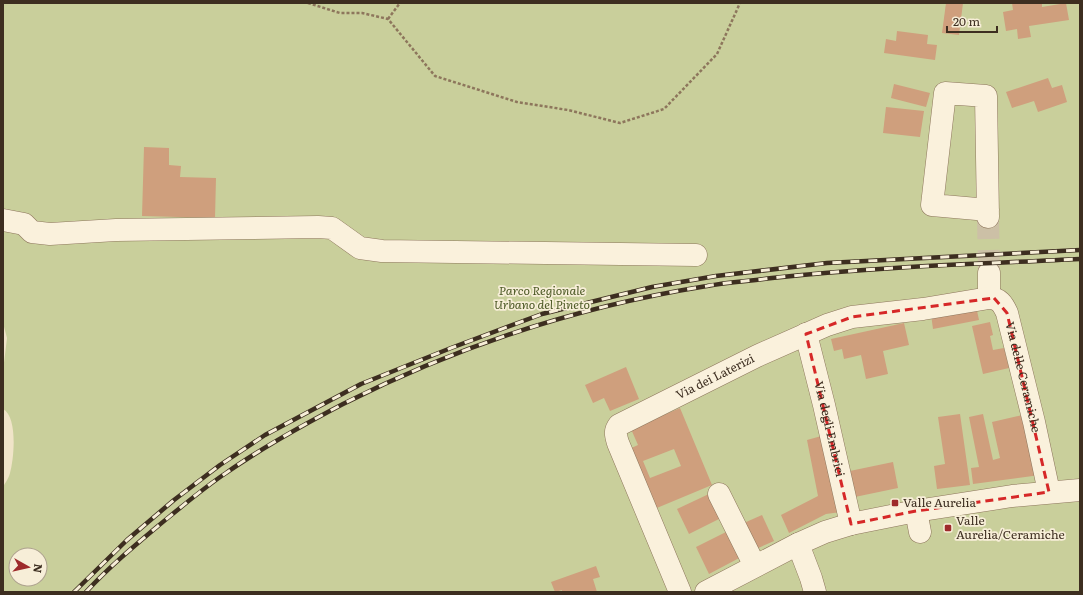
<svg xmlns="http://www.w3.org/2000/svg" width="1083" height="595" font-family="Literata,serif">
	<rect width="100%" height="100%" fill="#f0e4c8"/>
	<!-- green -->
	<path fill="#c9cf9b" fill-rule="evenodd" d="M3 3H1080V592H3V487C5 483 9 478 10 473 14 459 18 417 3 409V371L7 338 3 323ZM16 555H40V579H16Z"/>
	<!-- building -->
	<g fill="#cf9f7d" fill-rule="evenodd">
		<path d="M946 3H963L959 35 942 33Z"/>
		<path d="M1012 3H1042V7L1066 3 1069 20 1029 26 1031 37 1018 39 1017 29 1006 31 1003 12 1013 10Z"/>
		<path d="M897 31 928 35 927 44 937 45 935 60 884 53 886 39 896 41Z"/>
		<path d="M1048 78 1052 88 1062 85 1067 102 1038 112 1034 101 1012 108 1006 92Z"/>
		<path d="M894 84 930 93 926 107 891 98Z"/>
		<path d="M886 107 924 111 920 137 883 133Z"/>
		<path d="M144 147 169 148V165L181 166 180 177 216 178 215 218 142 216Z"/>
		<path d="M976 306 979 320 933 329 931 314Z"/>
		<path d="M990 322 993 335 990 336 993 350 1004 348 1009 368 983 374 972 326Z"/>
		<path d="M904 323 909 345 883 351 888 374 866 379 861 355 844 359 842 349 834 351 831 339Z"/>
		<path d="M626 367 639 399 610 411 604 398 593 403 585 385Z"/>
		<path d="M680 408 712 485 652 510 627 450 638 445 631 429ZM674 449 681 466 650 478 643 461Z"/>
		<path d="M960 414 970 485 937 489 934 466 945 464 938 417Z"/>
		<path d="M983 414 993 460 1000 458 992 422 1027 414 1040 475 973 484 971 468 979 467 969 417Z"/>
		<path d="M825 435 841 512 826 514 789 533 781 515 818 496 807 440Z"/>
		<path d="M893 462 898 488 850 498 845 472Z"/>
		<path d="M711 493 723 517 689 534 677 509Z"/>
		<path d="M762 515 774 541 749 552 737 526Z"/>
		<path d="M730 530 743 556 709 574 696 547Z"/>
		<path d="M596 566 600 577 593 579 597 592H562V590L555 592 551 582Z"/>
	</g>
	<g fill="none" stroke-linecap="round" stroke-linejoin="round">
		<!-- minor-tunnel -->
		<path stroke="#ccc0a6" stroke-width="22" stroke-dasharray="22 11" stroke-linecap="butt" d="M988 217 989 273"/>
		<defs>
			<g id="minor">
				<path d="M988 210 932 205 945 93 986 96 988 217"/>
				<path d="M3 220 24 224 32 232 50 234 116 230 318 227 332 228 360 248 382 251 696 255"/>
				<path d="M989 298V273"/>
				<path id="s1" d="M806 334 824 405 851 524"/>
				<path d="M719 494 755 566"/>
				<path d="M916 511 920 532"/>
				<path d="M798 544 811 578 815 592"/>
				<path id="s2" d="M680 592 618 443C616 436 614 431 619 425L757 356 827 325 852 317 923 309 989 298C999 298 1003 304 1007 313L1034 422 1049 492"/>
				<path d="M706 592 798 544 825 532 851 524 916 511 1012 496 1080 490"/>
			</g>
		</defs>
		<!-- minor casing -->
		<use href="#minor" stroke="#8d765c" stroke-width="23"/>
		<!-- path -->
		<g stroke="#8d765c" stroke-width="2.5" stroke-dasharray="3 2" stroke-linecap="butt">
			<path d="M308 3 340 13H362L388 19 435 76 517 102 568 110 620 123 664 109 717 54 740 3"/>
			<path d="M388 19 400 3"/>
		</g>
		<!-- minor -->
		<use href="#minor" stroke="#faf1dc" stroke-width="22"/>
		<defs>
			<g id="rail">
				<path d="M74 592 127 540 174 500 220 465 265 435 361 384 451 348 542 314 652 287 716 276 827 263 1080 250"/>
				<path d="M86 592C108 568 133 547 158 526 180 508 202 489 226 473 263 447 303 425 343 404 458 346 580 306 707 286 728 282 750 281 772 278 874 267 977 264 1080 259"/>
			</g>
		</defs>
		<!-- rail casing -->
		<use href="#rail" stroke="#3d2e20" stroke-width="4.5"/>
		<!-- rail -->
		<use href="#rail" stroke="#f7eed8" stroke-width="3" stroke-dasharray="9" stroke-linecap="butt"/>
	</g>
	<!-- marked area -->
	<path fill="none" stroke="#d62828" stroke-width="3" stroke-dasharray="8 5" stroke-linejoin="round" d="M994 298 1007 313 1049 492 916 511 851 524 806 334 852 317Z"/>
	<!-- markers -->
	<g fill="#9e2a2b" stroke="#f7eed8" stroke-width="1.5">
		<rect x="891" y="499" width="8" height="8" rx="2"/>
		<rect x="944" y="524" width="8" height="8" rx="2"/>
	</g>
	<g text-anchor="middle" stroke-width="3.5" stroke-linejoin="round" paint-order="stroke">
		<!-- park labels -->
		<g font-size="12" font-style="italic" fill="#4d5a26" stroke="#f7eed8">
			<text x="542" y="295">Parco Regionale<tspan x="542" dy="14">Urbano del Pineto</tspan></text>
		</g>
		<!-- street labels -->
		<g font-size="12" fill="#3d2e20" stroke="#f7eed8">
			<text dy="4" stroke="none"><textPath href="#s2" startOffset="288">Via dei Laterizi</textPath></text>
			<text dy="4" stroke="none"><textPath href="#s2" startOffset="667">Via delle Ceramiche</textPath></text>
			<text dy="4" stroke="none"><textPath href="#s1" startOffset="98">Via degli Embrici</textPath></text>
		</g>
		<!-- poi labels -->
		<g font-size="12" fill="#3d2e20" stroke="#f7eed8" text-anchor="start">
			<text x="903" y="507">Valle Aurelia</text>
			<text x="956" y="525">Valle<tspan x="956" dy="14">Aurelia/Ceramiche</tspan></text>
		</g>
	</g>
	<!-- border -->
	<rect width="1083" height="595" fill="none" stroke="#3d2e20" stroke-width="8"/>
	<!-- north arrow -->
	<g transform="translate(28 567) rotate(98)"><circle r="19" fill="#f7eed8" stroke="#ada18e"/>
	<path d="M0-3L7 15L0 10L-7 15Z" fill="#9e2a2b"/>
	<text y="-6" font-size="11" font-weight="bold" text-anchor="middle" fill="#3d2e20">N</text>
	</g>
	<!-- scale -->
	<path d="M947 26v6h50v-6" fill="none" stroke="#3d2e20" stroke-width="2"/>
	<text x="953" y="26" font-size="12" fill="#3d2e20" stroke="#f7eed8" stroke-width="3" paint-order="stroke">20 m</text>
</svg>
